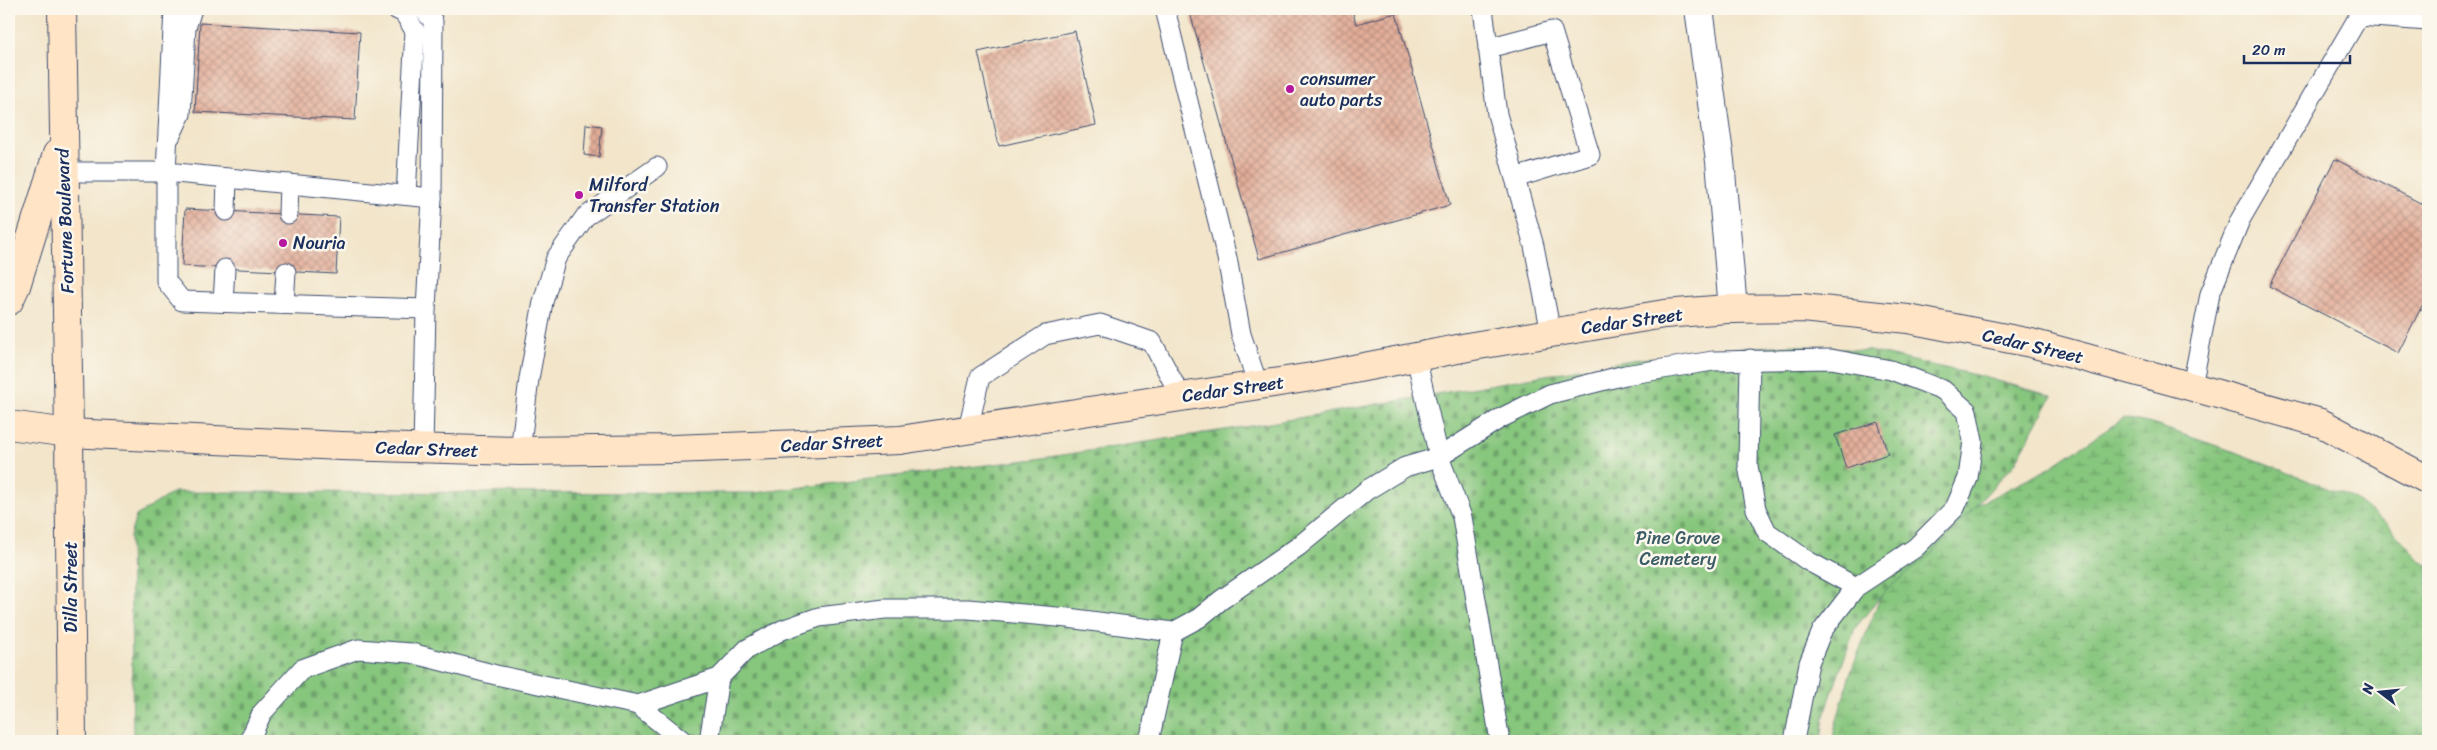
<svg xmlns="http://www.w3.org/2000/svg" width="2437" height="750" font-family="Sriracha,sans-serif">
	<defs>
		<pattern id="wetland-marsh" width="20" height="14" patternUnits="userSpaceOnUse" patternTransform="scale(1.25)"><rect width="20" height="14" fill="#86c67d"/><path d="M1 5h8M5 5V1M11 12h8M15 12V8" fill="none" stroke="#6da16a"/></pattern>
		<pattern id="cemetery-stones" width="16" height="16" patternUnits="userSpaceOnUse" patternTransform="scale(1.25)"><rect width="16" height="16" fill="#86c67d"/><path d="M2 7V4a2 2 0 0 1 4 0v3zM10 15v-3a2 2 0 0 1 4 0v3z" fill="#6da16a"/></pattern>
		<pattern id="building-cross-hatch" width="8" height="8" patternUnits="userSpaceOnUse" patternTransform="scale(1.25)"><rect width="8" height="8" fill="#e3ad98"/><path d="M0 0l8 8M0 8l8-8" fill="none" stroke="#b78d7f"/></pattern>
	</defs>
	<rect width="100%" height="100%" fill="#fbf7ec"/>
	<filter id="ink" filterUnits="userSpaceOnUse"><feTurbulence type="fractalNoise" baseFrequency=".02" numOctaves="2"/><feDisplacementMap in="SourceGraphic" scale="10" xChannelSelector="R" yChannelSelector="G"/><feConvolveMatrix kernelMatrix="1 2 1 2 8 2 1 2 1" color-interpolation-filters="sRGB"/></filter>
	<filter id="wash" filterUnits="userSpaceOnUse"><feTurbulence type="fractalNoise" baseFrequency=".0096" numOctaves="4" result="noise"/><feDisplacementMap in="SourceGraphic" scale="20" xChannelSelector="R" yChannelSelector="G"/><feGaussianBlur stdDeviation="1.12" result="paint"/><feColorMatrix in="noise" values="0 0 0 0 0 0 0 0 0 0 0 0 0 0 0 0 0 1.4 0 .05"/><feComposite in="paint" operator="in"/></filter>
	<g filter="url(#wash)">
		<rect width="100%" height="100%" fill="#f2e5ca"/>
		<!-- wetland -->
		<path fill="url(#wetland-marsh)" stroke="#507a6e" d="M2124 418 2152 424 2235 452 2355 499 2388 525 2420 560 2428 564V741H1834V731L1850 674 1883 590 1931 528 2048 469Z"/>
		<!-- cemetery -->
		<path fill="url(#cemetery-stones)" stroke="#507a6e" d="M1792 345 1869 351 1980 376 2052 396 2015 463 1934 551 1885 591 1855 628 1824 716 1821 741H133L130 536 136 516 174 492 754 493 1036 459 1264 424 1632 360 1736 348Z"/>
		<g id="blocks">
			<!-- building -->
			<g fill="url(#building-cross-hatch)">
				<path d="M1189 9H1352L1356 24 1396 13 1450 205 1259 259Z"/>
				<path d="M200 23 360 32 355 120 195 112Z"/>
				<path d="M1075 31 1096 125 999 146 978 52Z"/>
				<path d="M586 124 602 126 599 157 584 155Z"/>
				<path d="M2335 159 2428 207V294L2398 353 2269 286Z"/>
				<path d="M185 209 339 217 336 274 182 266Z"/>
				<path d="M1878 422 1888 454 1846 468 1835 435Z"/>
			</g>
		</g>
	</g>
	<g filter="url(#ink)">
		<use href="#blocks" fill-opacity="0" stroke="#3b4a6e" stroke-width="1"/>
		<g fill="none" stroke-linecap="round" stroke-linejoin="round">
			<defs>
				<g id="lane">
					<path d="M174 9 166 172 432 198"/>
					<path d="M396 9 404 13 415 31 406 195"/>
					<path d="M423 9 433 21 432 198 426 309"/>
					<path d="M1165 9 1227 258 1241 334 1258 385"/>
					<path d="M1483 9 1497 114 1534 246 1551 333"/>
					<path d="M1488 48 1552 31 1590 155 1515 178"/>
					<path d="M170 137 181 114 186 28 192 9"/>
					<path d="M64 172H166V281L182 301 426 309 423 449"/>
					<path d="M226 211 227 178"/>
					<path d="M288 214 289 184"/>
					<path d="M223 302 225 269"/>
					<path d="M284 304 286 272"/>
					<path d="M1416 357 1439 457 1462 517 1500 741"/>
					<path d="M1750 359 1748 466 1756 509 1767 532 1808 561 1856 587"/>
					<path d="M2192 386 2210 294 2240 220 2359 16 2428 21"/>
					<path d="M968 429 980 377 1045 335 1100 324 1152 342 1181 397"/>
					<path d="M520 451 529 379 543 302 556 258 585 217 657 167"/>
					<path d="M638 705 683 741"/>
					<path d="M249 741 262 713 302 669 358 649 411 653 496 675 638 705 719 678 747 649 782 630 819 617 885 609H968L1068 618 1173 632 1199 618 1221 600 1299 546 1367 490 1405 467 1439 457 1501 418 1550 394 1625 375 1713 361 1831 359 1891 370 1943 390 1967 411 1973 441 1968 478 1955 508 1915 548 1856 587 1822 631 1809 663 1794 741"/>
					<path d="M709 741 719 678"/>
					<path d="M1149 741 1173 632"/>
				</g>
				<path id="street" d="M1699 9 1720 161 1733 309"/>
				<g id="secondary">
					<path d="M62 9 69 433 72 741"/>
					<path d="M9 301 16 286 57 154"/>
					<path d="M9 425 69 433 341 446 520 451 673 449 900 440 1312 377 1473 346 1664 314 1727 309 1802 308 1908 319 2031 343 2175 382 2321 423 2428 480"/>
				</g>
			</defs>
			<!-- lane casing -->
			<use href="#lane" stroke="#3b4a6e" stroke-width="21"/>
			<!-- street casing -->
			<use href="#street" stroke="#3b4a6e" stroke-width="30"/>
			<!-- secondary casing -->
			<use href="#secondary" stroke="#3b4a6e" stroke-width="30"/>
			<!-- lane -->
			<use href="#lane" stroke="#fff" stroke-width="19"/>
			<!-- street -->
			<use href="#street" stroke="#fff" stroke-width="28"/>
			<!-- secondary -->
			<use href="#secondary" stroke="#ffe4c6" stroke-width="28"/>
		</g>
	</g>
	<!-- markers -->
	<g fill="#b5179e" stroke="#fbf7ec" stroke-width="2">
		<circle cx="1290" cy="89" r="5"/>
		<circle cx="579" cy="195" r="5"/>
		<circle cx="283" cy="243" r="5"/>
	</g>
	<g text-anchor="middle" stroke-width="5" stroke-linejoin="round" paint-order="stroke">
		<!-- poi labels -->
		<g font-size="18" fill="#1b2f5e" stroke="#fbf7ec" text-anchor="start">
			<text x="1300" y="85">consumer<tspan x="1300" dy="21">auto parts</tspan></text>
			<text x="589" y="191">Milford<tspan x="589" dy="21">Transfer Station</tspan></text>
			<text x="293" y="249">Nouria</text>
		</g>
		<!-- street labels -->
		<g font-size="18" fill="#1b2f5e" stroke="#fbf7ec">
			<text transform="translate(65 221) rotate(-92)" y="6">Fortune Boulevard</text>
			<text transform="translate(1632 321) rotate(-8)" y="6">Cedar Street</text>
			<text transform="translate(2033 346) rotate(13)" y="6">Cedar Street</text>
			<text transform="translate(1233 389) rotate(-8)" y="6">Cedar Street</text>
			<text transform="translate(832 443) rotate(-3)" y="6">Cedar Street</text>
			<text transform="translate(427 449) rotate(2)" y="6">Cedar Street</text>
			<text transform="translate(71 587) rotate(-90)" y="6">Dilla Street</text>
		</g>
		<!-- park labels -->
		<g font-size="18" fill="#3b5c67" stroke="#fbf7ec">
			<text x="1678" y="544">Pine Grove<tspan x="1678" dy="21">Cemetery</tspan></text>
		</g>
	</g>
	<!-- margin -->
	<rect width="2437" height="750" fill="none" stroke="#fbf7ec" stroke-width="30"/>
	<!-- north arrow -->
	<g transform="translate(2380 692) rotate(286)" stroke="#fbf7ec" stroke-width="4" paint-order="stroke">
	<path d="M0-4L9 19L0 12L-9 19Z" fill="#1b2f5e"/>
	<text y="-8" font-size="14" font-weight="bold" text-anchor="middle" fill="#1b2f5e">N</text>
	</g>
	<!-- scale -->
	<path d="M2244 55v8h106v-8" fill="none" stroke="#1b2f5e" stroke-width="2.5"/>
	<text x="2252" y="55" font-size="15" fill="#1b2f5e" stroke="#fbf7ec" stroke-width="4" paint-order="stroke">20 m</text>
</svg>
